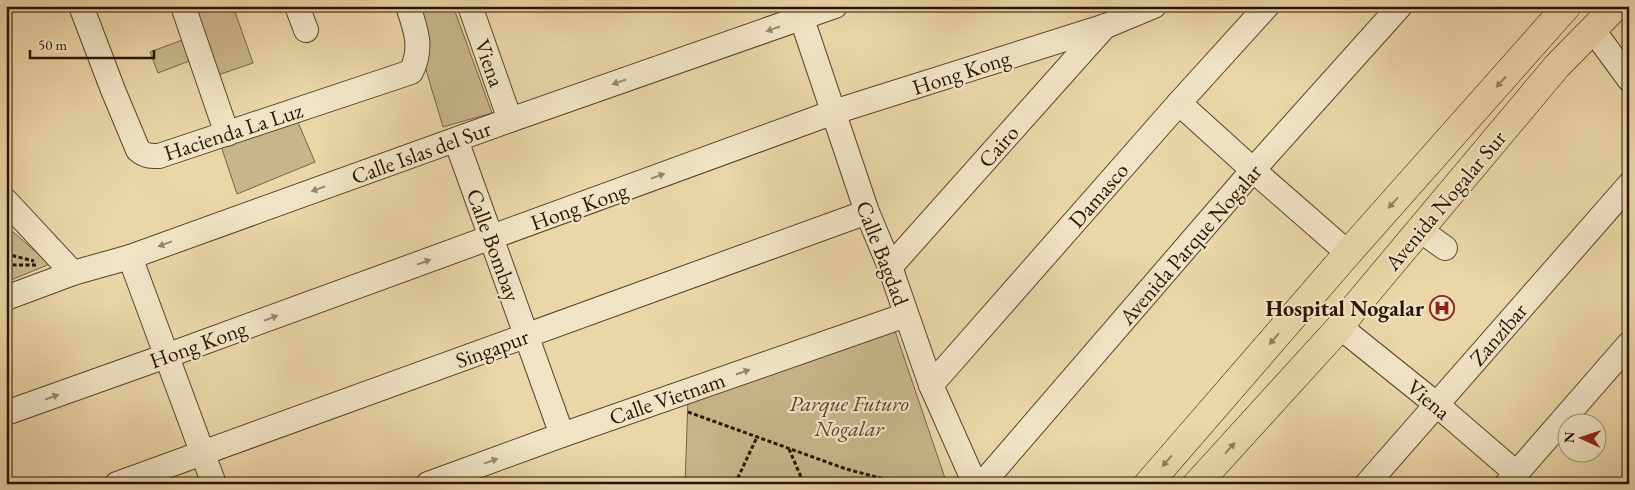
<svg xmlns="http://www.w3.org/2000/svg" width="1635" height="490" font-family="'EB Garamond',serif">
	<rect width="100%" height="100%" fill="#ead6a7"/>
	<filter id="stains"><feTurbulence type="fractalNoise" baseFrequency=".004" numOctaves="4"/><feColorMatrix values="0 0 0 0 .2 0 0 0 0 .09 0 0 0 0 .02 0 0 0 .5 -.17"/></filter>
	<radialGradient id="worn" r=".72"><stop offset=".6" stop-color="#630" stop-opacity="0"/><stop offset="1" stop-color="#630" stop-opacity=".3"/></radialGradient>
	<!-- green -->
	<g fill="#c9b58b" stroke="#786446">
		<path d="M214 6H233L253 63 215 76 194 15Z"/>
		<path d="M407 6H453L492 113 443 127Z"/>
		<path d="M185 39 192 60 158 73 150 52Z"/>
		<path d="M297 120 315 162 237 194 221 146Z"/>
		<path d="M6 226 50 264 6 282Z"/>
		<path d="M894 328 947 484H685L688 399Z"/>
	</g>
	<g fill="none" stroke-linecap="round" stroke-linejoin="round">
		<defs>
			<g id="minor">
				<path d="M81 6 113 90 138 150C145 156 150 156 159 156L411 72C423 48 416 30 408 6"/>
				<path d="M183 6 227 134"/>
				<path d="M297 6 306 30"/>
				<path d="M470 6 510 120"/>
				<path d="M802 19 867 212 890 267 931 385 975 484"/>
				<path d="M1593 30 1629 79"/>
				<path d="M1179 103 1253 170 1348 253"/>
				<path d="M456 140 562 435"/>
				<path d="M6 201 73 273"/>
				<path d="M1420 230 1445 248"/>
				<path d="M130 257 214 484"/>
				<path d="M890 267 1105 26"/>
				<path d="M6 298 73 273 130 257 510 120 835 6"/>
				<path d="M1340 327 1436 404 1516 473"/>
				<path d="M931 385 1179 103 1267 6"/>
				<path d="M6 413 166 356 834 112 1106 26 1154 6"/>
				<path d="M117 484 867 212"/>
				<path d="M428 484 562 435 906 315"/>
				<path d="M982 484 1253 170 1400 6"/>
				<path d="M1367 484 1629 185"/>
				<path d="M1507 484 1629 344"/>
			</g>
			<g id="highway">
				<path d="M1148 484 1348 253 1567 6"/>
				<path d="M1197 484 1340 327 1351 312 1557 66 1616 6"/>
			</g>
		</defs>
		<!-- minor casing -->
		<use href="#minor" stroke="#58442a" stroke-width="26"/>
		<!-- highway casing -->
		<use href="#highway" stroke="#281400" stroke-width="29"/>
		<!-- path -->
		<g stroke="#281400" stroke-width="3" stroke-dasharray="4 2.5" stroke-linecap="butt">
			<path d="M6 254 34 261"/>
			<path d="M6 265H36"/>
			<path d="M688 412 846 469 903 484"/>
			<path d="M789 449 804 484"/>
			<path d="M735 484 757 437"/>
		</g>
		<!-- minor -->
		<use href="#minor" stroke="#f1e4c6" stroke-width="24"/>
		<!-- highway -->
		<use href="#highway" stroke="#ead6a7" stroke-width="28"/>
	</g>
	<!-- one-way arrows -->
	<defs><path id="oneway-solid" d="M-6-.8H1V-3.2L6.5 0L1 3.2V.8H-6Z" transform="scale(1.25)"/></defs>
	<g fill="#97866d">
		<use href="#oneway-solid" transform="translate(773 29) rotate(161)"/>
		<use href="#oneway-solid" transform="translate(619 82) rotate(161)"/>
		<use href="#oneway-solid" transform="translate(658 176) rotate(-20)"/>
		<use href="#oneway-solid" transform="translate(318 189) rotate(160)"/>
		<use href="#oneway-solid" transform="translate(165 244) rotate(160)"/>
		<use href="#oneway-solid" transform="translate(424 262) rotate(-20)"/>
		<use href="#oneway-solid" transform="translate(271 318) rotate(-20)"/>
		<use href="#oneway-solid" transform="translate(743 372) rotate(-19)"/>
		<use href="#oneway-solid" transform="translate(52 397) rotate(-20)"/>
		<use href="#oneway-solid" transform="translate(491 461) rotate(-20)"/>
	</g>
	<g fill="#937f5c">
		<use href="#oneway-solid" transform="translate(1501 82) rotate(132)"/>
		<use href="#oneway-solid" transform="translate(1393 203) rotate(132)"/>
		<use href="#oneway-solid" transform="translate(1274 339) rotate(131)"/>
		<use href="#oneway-solid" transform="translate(1230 448) rotate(-48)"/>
		<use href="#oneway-solid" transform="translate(1167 461) rotate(131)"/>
	</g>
	<!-- icons -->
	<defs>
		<symbol id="hospital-ring" viewBox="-11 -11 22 22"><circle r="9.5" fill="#f1e4c6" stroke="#8f2418" stroke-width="1.5"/><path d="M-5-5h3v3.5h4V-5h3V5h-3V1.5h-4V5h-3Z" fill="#8f2418"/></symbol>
	</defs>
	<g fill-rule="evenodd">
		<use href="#hospital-ring" x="1428" y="294" width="28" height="28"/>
	</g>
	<g text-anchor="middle" stroke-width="4.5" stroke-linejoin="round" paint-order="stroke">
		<!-- street labels -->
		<g font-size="22" fill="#281400" stroke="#f1e4c6">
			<text transform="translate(490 63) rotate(70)" y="8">Viena</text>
			<text transform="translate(961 72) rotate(-18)" y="8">Hong Kong</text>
			<text transform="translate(233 131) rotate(-18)" y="8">Hacienda La Luz</text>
			<text transform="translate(998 146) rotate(-48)" y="8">Cairo</text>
			<text transform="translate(421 152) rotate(-20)" y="8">Calle Islas del Sur</text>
			<text transform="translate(1098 195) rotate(-49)" y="8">Damasco</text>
			<text transform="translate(1445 200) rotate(-50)" y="8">Avenida Nogalar Sur</text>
			<text transform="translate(579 206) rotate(-20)" y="8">Hong Kong</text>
			<text transform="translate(1190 244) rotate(-49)" y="8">Avenida Parque Nogalar</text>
			<text transform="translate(494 245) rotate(70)" y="8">Calle Bombay</text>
			<text transform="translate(883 253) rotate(69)" y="8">Calle Bagdad</text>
			<text transform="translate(1498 334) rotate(-49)" y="8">Zanzíbar</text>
			<text transform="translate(198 344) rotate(-20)" y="8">Hong Kong</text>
			<text transform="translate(492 348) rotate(-20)" y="8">Singapur</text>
			<text transform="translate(667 398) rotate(-19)" y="8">Calle Vietnam</text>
			<text transform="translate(1429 399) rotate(40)" y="8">Viena</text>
		</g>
		<!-- poi labels -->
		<g font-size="22" font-weight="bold" fill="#281400" stroke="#f1e4c6" text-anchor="end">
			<text x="1424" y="316">Hospital Nogalar</text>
		</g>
		<!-- park labels -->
		<g font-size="22" font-style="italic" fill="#58442a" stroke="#f1e4c6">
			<text x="849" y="411">Parque Futuro<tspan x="849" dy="25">Nogalar</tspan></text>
		</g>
	</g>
	<!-- margin -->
	<rect width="1635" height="490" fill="none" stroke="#ead6a7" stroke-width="25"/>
	<rect x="8" y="8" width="1620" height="475" fill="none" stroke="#281400" stroke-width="2.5"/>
	<rect x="12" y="12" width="1610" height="465" fill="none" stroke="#281400"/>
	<!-- north arrow -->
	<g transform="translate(1582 438) rotate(273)"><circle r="24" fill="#f1e4c6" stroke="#a19177"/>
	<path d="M0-4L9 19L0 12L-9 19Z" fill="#8f2418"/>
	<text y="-8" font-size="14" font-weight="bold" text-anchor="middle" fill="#281400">N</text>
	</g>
	<!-- scale -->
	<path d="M30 50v8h124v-8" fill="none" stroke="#281400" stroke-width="2.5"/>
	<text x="38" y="50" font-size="15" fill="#281400" stroke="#f1e4c6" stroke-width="4" paint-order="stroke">50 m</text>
	<rect width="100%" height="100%" filter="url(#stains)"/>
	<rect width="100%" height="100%" fill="url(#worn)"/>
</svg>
